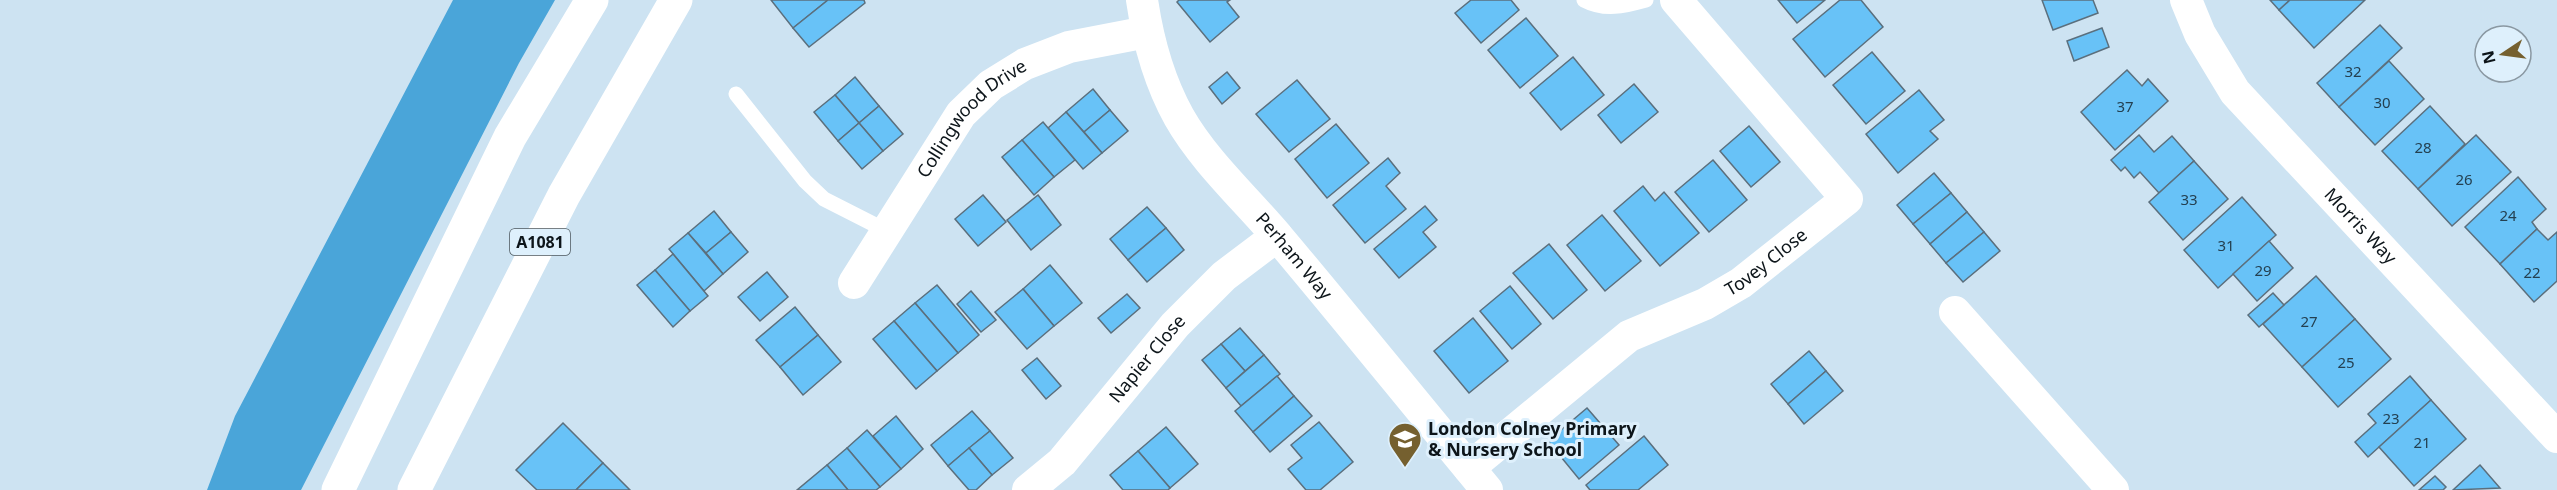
<svg xmlns="http://www.w3.org/2000/svg" width="2557" height="490" font-family="'Noto Sans',sans-serif">
	<rect width="100%" height="100%" fill="#cde3f2"/>
	<!-- forest -->
	<path fill="#4aa5d9" d="M453 0H555L519 63 301 490H207L235 416Z"/>
	<!-- building -->
	<g fill="#68c2f7" stroke="#5b6f7d" stroke-width="1.5">
		<path d="M771 0H828L793 28Z"/>
		<path d="M828 0H864L865 3 809 47 793 28Z"/>
		<path d="M1179 0H1230L1227 2 1239 17 1210 42 1177 2Z"/>
		<path d="M1471 0H1511L1519 10 1481 43 1455 13Z"/>
		<path d="M1778 0H1825L1797 23Z"/>
		<path d="M1840 0H1861L1883 27 1825 77 1793 39Z"/>
		<path d="M2042 0H2093L2098 13 2053 30Z"/>
		<path d="M2270 0H2290L2279 10Z"/>
		<path d="M2290 0H2365L2314 48 2279 10Z"/>
		<path d="M1526 18 1558 56 1520 88 1488 50Z"/>
		<path d="M2380 25 2402 48 2339 107 2317 83Z"/>
		<path d="M2102 28 2109 47 2074 61 2067 41Z"/>
		<path d="M1872 52 1905 91 1866 124 1833 85Z"/>
		<path d="M1573 57 1604 95 1561 130 1530 93Z"/>
		<path d="M2389 61 2424 99 2375 145 2339 107Z"/>
		<path d="M2127 70 2142 86 2148 79 2168 101 2115 150 2081 112Z"/>
		<path d="M1227 72 1240 88 1222 104 1209 87Z"/>
		<path d="M855 77 879 106 859 123 835 95Z"/>
		<path d="M1297 80 1330 119 1289 152 1256 114Z"/>
		<path d="M1634 84 1658 112 1621 143 1598 115Z"/>
		<path d="M1093 89 1110 110 1084 132 1066 112Z"/>
		<path d="M1919 90 1944 120 1930 131 1938 139 1898 173 1866 134Z"/>
		<path d="M835 95 859 123 838 141 814 112Z"/>
		<path d="M879 106 903 134 883 151 859 123Z"/>
		<path d="M2430 106 2465 144 2418 189 2382 151Z"/>
		<path d="M1110 110 1128 131 1102 153 1084 132Z"/>
		<path d="M1066 112 1102 153 1083 169 1048 128Z"/>
		<path d="M1043 122 1075 160 1054 177 1022 140Z"/>
		<path d="M859 123 883 151 862 169 838 141Z"/>
		<path d="M1336 124 1369 163 1327 198 1295 159Z"/>
		<path d="M1749 126 1780 162 1751 187 1720 151Z"/>
		<path d="M2139 135 2154 152 2172 136 2194 161 2159 193 2140 172 2134 178 2125 167 2121 171 2111 160Z"/>
		<path d="M2476 135 2511 172 2452 226 2418 189Z"/>
		<path d="M1022 140 1054 177 1034 195 1002 157Z"/>
		<path d="M1388 158 1400 173 1386 186 1406 209 1365 243 1333 205Z"/>
		<path d="M1713 160 1747 200 1709 232 1675 192Z"/>
		<path d="M2194 161 2228 199 2183 240 2149 202Z"/>
		<path d="M1934 173 1951 193 1913 224 1897 205Z"/>
		<path d="M2518 177 2546 209 2532 222 2537 229 2500 264 2465 227Z"/>
		<path d="M1643 186 1655 201 1664 192 1699 233 1660 266 1614 211Z"/>
		<path d="M1951 193 1967 212 1930 244 1913 224Z"/>
		<path d="M983 195 1006 222 978 246 955 219Z"/>
		<path d="M1038 195 1061 225 1031 250 1007 220Z"/>
		<path d="M2242 197 2276 235 2218 288 2184 250Z"/>
		<path d="M1425 206 1437 220 1423 232 1436 247 1399 278 1374 249Z"/>
		<path d="M1147 207 1166 228 1128 260 1110 239Z"/>
		<path d="M714 211 731 232 706 253 688 233Z"/>
		<path d="M1967 212 1984 232 1946 263 1930 244Z"/>
		<path d="M1602 215 1641 261 1605 291 1567 245Z"/>
		<path d="M1166 228 1184 250 1147 282 1128 260Z"/>
		<path d="M2537 229 2548 240 2557 232V281L2534 302 2500 264Z"/>
		<path d="M731 232 748 252 723 274 706 253Z"/>
		<path d="M1984 232 2000 251 1963 282 1946 263Z"/>
		<path d="M688 233 723 274 704 291 669 249Z"/>
		<path d="M2269 241 2293 268 2257 301 2233 274Z"/>
		<path d="M1549 244 1587 290 1553 319 1513 273Z"/>
		<path d="M673 254 708 296 690 311 655 270Z"/>
		<path d="M1050 265 1082 303 1054 326 1023 289Z"/>
		<path d="M655 270 690 311 673 327 637 285Z"/>
		<path d="M767 272 788 297 760 321 738 297Z"/>
		<path d="M2316 276 2355 319 2302 367 2263 324Z"/>
		<path d="M937 285 979 335 958 353 915 303Z"/>
		<path d="M1510 286 1541 324 1512 349 1480 311Z"/>
		<path d="M1023 289 1054 326 1027 349 995 312Z"/>
		<path d="M971 291 996 320 981 332 957 304Z"/>
		<path d="M2273 293 2284 305 2259 327 2248 315Z"/>
		<path d="M1127 294 1140 308 1111 333 1098 318Z"/>
		<path d="M915 303 958 353 937 371 894 321Z"/>
		<path d="M795 307 818 335 780 367 756 340Z"/>
		<path d="M1473 318 1508 361 1469 393 1434 351Z"/>
		<path d="M2355 319 2391 359 2338 407 2302 367Z"/>
		<path d="M894 321 937 371 916 389 873 339Z"/>
		<path d="M1240 328 1264 355 1245 371 1221 344Z"/>
		<path d="M818 335 841 362 803 395 780 367Z"/>
		<path d="M1221 344 1245 371 1226 388 1202 360Z"/>
		<path d="M1809 351 1826 371 1788 404 1771 384Z"/>
		<path d="M1264 355 1280 374 1241 406 1226 388Z"/>
		<path d="M1037 358 1061 386 1046 399 1022 370Z"/>
		<path d="M1826 371 1843 391 1804 424 1788 404Z"/>
		<path d="M1277 376 1294 396 1253 432 1235 411Z"/>
		<path d="M2410 376 2431 400 2368 457 2355 442 2376 423 2368 414Z"/>
		<path d="M1294 396 1312 416 1270 452 1253 432Z"/>
		<path d="M2431 400 2466 439 2414 486 2379 447Z"/>
		<path d="M1587 408 1619 445 1579 479 1548 441Z"/>
		<path d="M972 411 990 431 948 466 931 445Z"/>
		<path d="M896 416 923 449 901 469 873 436Z"/>
		<path d="M1319 422 1353 462 1320 490H1306L1288 469 1302 458 1291 445Z"/>
		<path d="M563 423 603 463 576 490H537L516 470Z"/>
		<path d="M1166 427 1198 464 1170 488 1138 451Z"/>
		<path d="M867 430 901 469 880 487 847 448Z"/>
		<path d="M990 431 1013 458 992 475 969 448Z"/>
		<path d="M1644 436 1668 465 1638 490H1590L1586 485Z"/>
		<path d="M847 448 880 487 876 490H848L827 465Z"/>
		<path d="M969 448 992 475 976 490H969L948 466Z"/>
		<path d="M1138 451 1170 488 1168 490H1123L1110 475Z"/>
		<path d="M603 463 630 490H576Z"/>
		<path d="M827 465 848 490H797Z"/>
		<path d="M2480 465 2500 488 2453 490Z"/>
		<path d="M2435 476 2446 487 2443 490H2419Z"/>
	</g>
	<g fill="none" stroke-linecap="round" stroke-linejoin="round">
		<!-- lane -->
		<g stroke="#fff" stroke-width="15">
			<path d="M1584 0C1605 11 1624 6 1646 0"/>
			<path d="M736 94 805 181 824 199 887 231"/>
		</g>
		<!-- street -->
		<g stroke="#fff" stroke-width="32">
			<path id="s1" d="M1142 0C1148 41 1159 81 1179 117 1204 161 1245 198 1278 237 1348 320 1417 406 1487 490"/>
			<path id="s2" d="M2186 0 2200 34 2235 92 2557 437"/>
			<path id="s3" d="M854 283 961 114 991 85 1025 64 1069 47 1147 32"/>
			<path d="M1955 312 2113 490"/>
			<path id="s4" d="M1469 468 1629 336 1705 304 1741 283 1847 199 1676 0"/>
			<path id="s5" d="M1028 490 1062 462 1175 325 1224 276 1277 236"/>
		</g>
		<!-- primary -->
		<g stroke="#fff" stroke-width="33">
			<path d="M338 490 510 137 592 0"/>
			<path d="M414 490 564 195 676 0"/>
		</g>
	</g>
	<!-- icons -->
	<defs>
		<symbol id="school-pin" viewBox="-11 -11 22 30"><path d="M0 17L-7.5 6A9.5 9.5 0 1 1 7.5 6Z" fill="#75602f" stroke="#def0fc"/><path d="M0-5L7-2L0 1L-7-2ZM-4 1L0 2.5L4 1V4Q0 6-4 4Z" fill="#fff"/></symbol>
	</defs>
	<g fill-rule="evenodd">
		<use href="#school-pin" x="1386" y="420" width="38" height="52"/>
	</g>
	<g text-anchor="middle" stroke-width="6" stroke-linejoin="round" paint-order="stroke">
		<!-- number labels -->
		<g font-size="15" fill="#244051">
			<text x="2353" y="77">32</text>
			<text x="2382" y="108">30</text>
			<text x="2125" y="112">37</text>
			<text x="2423" y="153">28</text>
			<text x="2464" y="185">26</text>
			<text x="2189" y="205">33</text>
			<text x="2508" y="221">24</text>
			<text x="2226" y="251">31</text>
			<text x="2263" y="276">29</text>
			<text x="2532" y="278">22</text>
			<text x="2309" y="327">27</text>
			<text x="2346" y="368">25</text>
			<text x="2391" y="424">23</text>
			<text x="2422" y="448">21</text>
		</g>
		<!-- shield labels -->
		<rect fill="#def0fc" stroke="#4c575e" stroke-width="1.5" x="510" y="229" width="60" height="26" rx="4.5"/>
		<g font-size="16" font-weight="bold" fill="#0d151a">
			<text x="540" y="248">A1081</text>
		</g>
		<!-- street labels -->
		<g font-size="18" fill="#0d151a" stroke="#def0fc">
			<text dy="6" stroke="none"><textPath href="#s3" startOffset="204">Collingwood Drive</textPath></text>
			<text dy="6" stroke="none"><textPath href="#s2" startOffset="288">Morris Way</textPath></text>
			<text dy="6" stroke="none"><textPath href="#s1" startOffset="304">Perham Way</textPath></text>
			<text dy="6" stroke="none"><textPath href="#s4" startOffset="364">Tovey Close</textPath></text>
			<text dy="6" stroke="none"><textPath href="#s5" startOffset="178">Napier Close</textPath></text>
		</g>
		<!-- poi labels -->
		<g font-size="18" font-weight="bold" fill="#0d151a" stroke="#def0fc" text-anchor="start">
			<text x="1428" y="435">London Colney Primary<tspan x="1428" dy="21">&amp; Nursery School</tspan></text>
		</g>
	</g>
	<!-- north arrow -->
	<g transform="translate(2503 54) rotate(257)"><circle r="28" fill="#def0fc" stroke="#8a98a2" stroke-width="1.5"/>
	<path d="M0-4.5L10 22L0 15L-10 22Z" fill="#75602f"/>
	<text y="-9" font-size="16" font-weight="bold" text-anchor="middle" fill="#0d151a">N</text>
	</g>
</svg>
